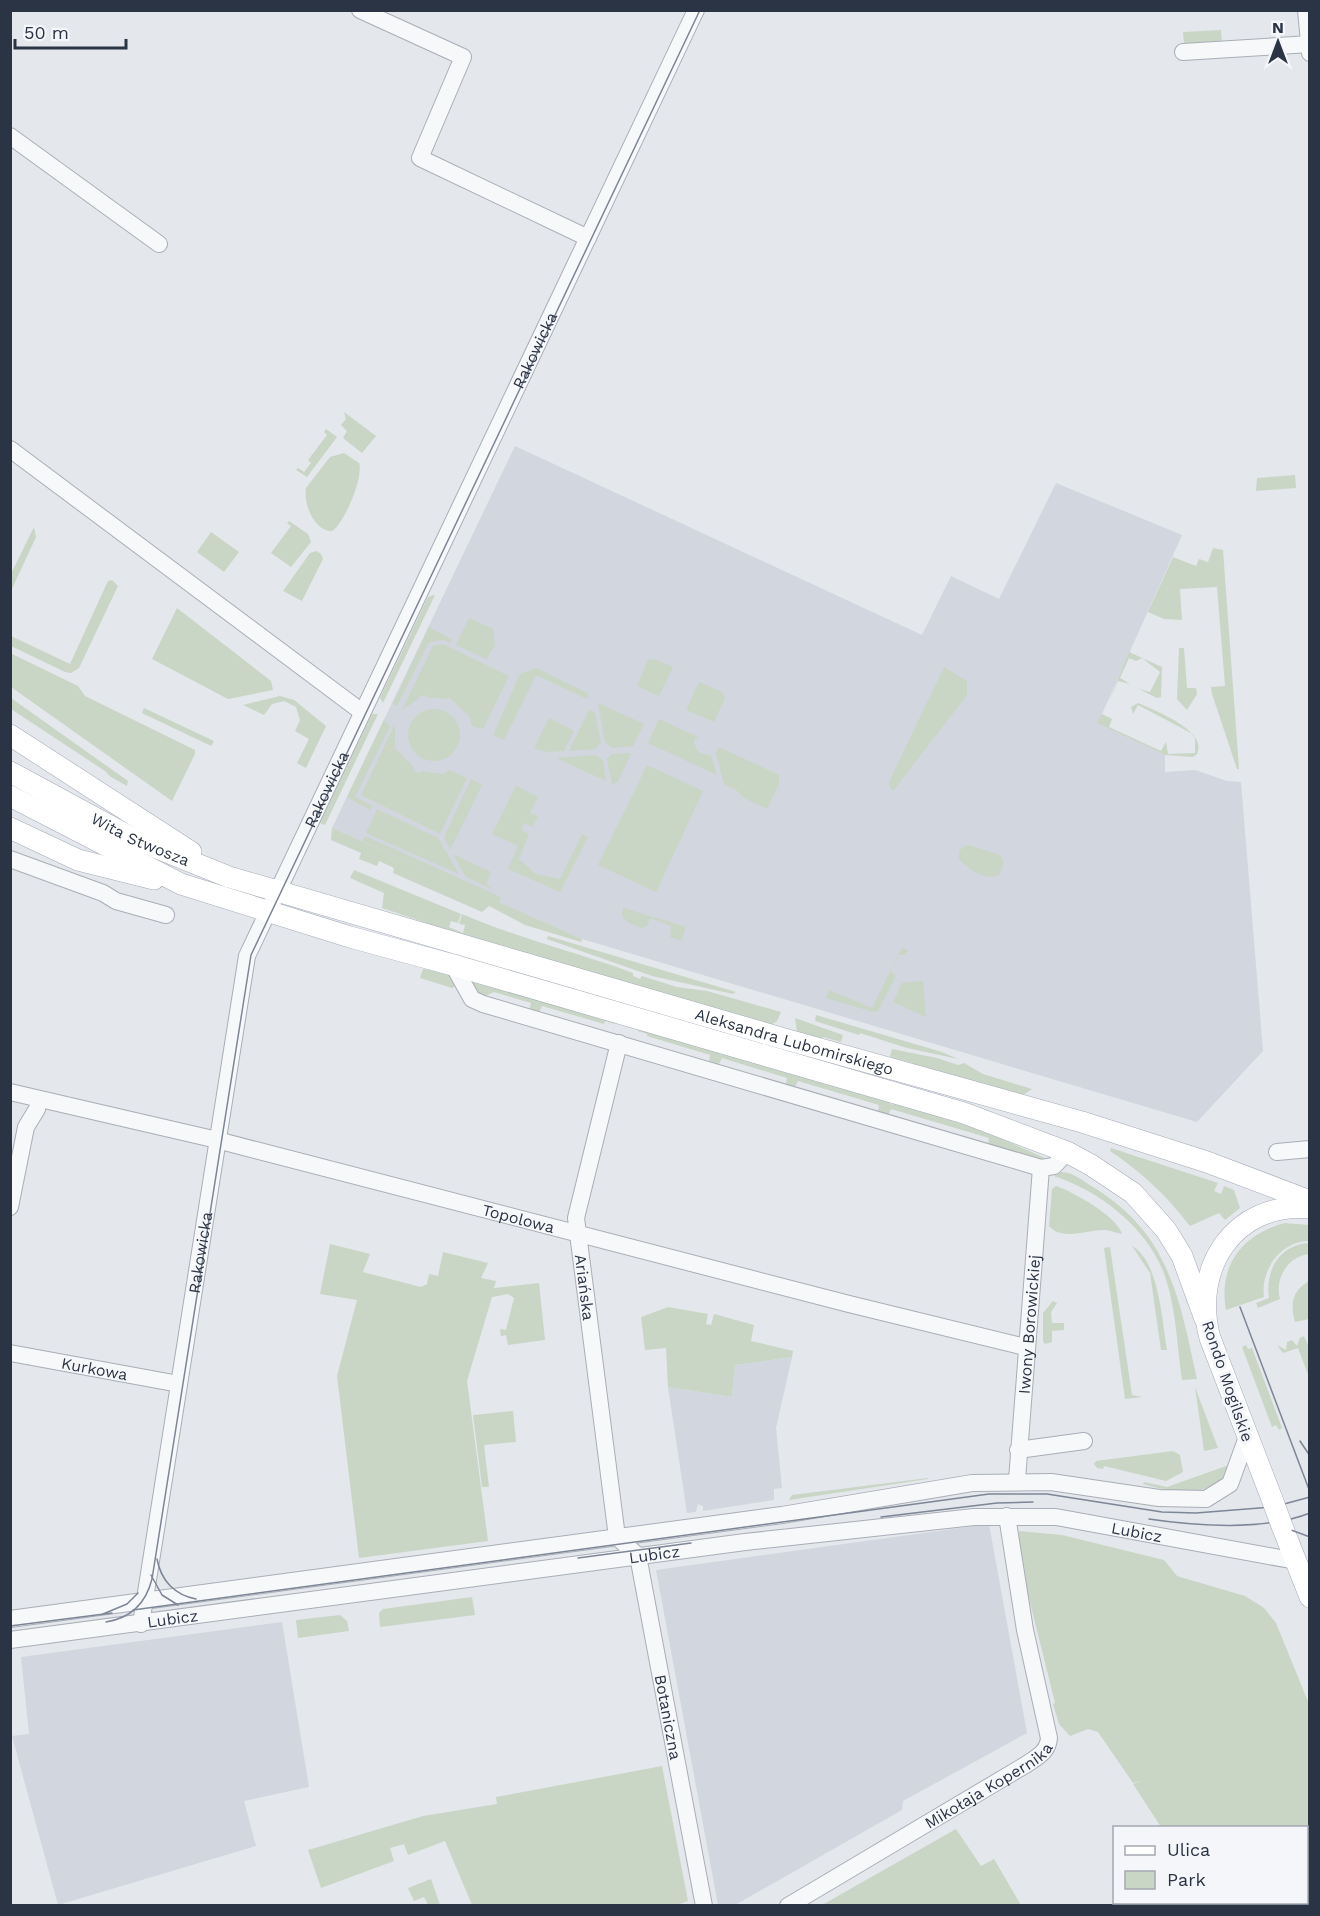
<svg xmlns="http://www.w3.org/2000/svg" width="1320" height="1916" font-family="'Work Sans',sans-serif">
	<rect width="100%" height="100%" fill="#e4e7ec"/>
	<!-- built -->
	<g fill="#d2d6de">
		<path d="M515 446 922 635 951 576 999 599 1056 483 1182 535 1098 723 1165 755V772L1195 770 1227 781 1241 782 1263 1051 1197 1122 582 939 332 828Z"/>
		<path d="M792 1357 776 1428 782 1488 774 1489V1500L703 1511V1506L698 1504 696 1512 687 1513 668 1387 732 1397 735 1365Z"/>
		<path d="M989 1524 1027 1733 903 1801 902 1810 735 1905H718L656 1570Z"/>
		<path d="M282 1622 309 1787 244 1801 256 1846 58 1905 12 1736 29 1734 21 1657Z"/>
	</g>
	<!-- green -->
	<g fill="#c9d6c5">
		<path d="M1221 30 1222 44 1184 43 1183 32Z"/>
		<path d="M344 412 376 436 362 453 343 438 347 431 341 425 346 419Z"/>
		<path d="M326 429 337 437 307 477 296 470 298 468 304 472 311 463 308 460 327 435 324 432Z"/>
		<path d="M344 453 359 463C364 477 344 524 332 531 315 532 303 504 306 488L330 457Z"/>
		<path d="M1295 475 1296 488 1256 491 1257 478Z"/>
		<path d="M289 521 308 534 311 542 291 567 271 553 291 526 287 523Z"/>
		<path d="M34 527 36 537 11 591V574Z"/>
		<path d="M211 532 239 552 224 572 197 552Z"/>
		<path d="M1213 548 1223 550 1239 769H1237L1212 694 1211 687 1225 686 1217 587 1180 589 1182 620 1164 619 1148 612 1173 557 1196 566 1199 559 1208 562Z"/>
		<path d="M316 551 321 554 323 559 302 601 283 591 310 553Z"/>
		<path d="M112 580 118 586 79 668 71 673 65 672 11 646V636L70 664 108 581Z"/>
		<path d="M435 595 383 703 380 698 428 597Z"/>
		<path d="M177 608 271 681 273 690 228 699 152 659Z"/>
		<path d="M469 618 493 629 495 645 486 659 456 645Z"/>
		<path d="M429 627 453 640 450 643 443 640 429 642 397 706 393 704Z"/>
		<path d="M443 644 509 676 483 729 472 726 470 717 449 697 448 699 426 697 425 695 418 697V699L402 710 433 646Z"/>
		<path d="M1179 648H1184L1187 688H1196L1197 694 1187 710 1177 699Z"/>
		<path d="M1129 652 1162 667 1161 697 1157 698 1139 689 1150 692 1160 672 1142 658 1136 661 1129 658 1120 678 1130 684 1118 681 1108 703Z"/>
		<path d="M10 653 78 686 85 696 195 750V754L172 801 11 687Z"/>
		<path d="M654 659 673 667 659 696 637 686 648 660Z"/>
		<path d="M944 667 967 681V695L893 791 889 786 890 780Z"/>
		<path d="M536 668 589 694 587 699 536 675 504 740 493 735 520 674Z"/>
		<path d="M699 682 722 692 725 698 714 722 686 710Z"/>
		<path d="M280 696 294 700 326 726 306 768 297 763 309 739 295 731 300 720 296 707 284 701 272 704 264 715 243 705Z"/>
		<path d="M11 698 128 781 127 786 111 777 105 771 11 709Z"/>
		<path d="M598 703 644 724 633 746 612 748 605 742Z"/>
		<path d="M1138 703C1154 710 1209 731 1197 754L1193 757 1165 755 1097 723 1102 714 1112 719 1109 727 1161 751 1166 742 1168 754 1195 753V738L1191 733 1138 705 1133 714 1131 707Z"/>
		<path d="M144 708 214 741 211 746 142 713Z"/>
		<circle cx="434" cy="735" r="26"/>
		<path d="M589 710 595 713 601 743 595 749 569 751Z"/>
		<path d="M372 714H378L325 825 320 823Z"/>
		<path d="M549 718 574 731 564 751 545 752 534 748Z"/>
		<path d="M659 719 698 737 694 740C695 751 701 755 711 755L717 775 648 743Z"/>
		<path d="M384 720 390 726 355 797 373 806 370 810 347 797Z"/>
		<path d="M395 724V748L414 768 413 770 420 774 421 771 443 774 450 770 467 778 440 834 361 795Z"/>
		<path d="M719 747 779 775V784L767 809 744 798 736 790 724 784 716 753Z"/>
		<path d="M631 753 618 782 612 784 607 759 612 754Z"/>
		<path d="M596 755 603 760 606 781 556 758Z"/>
		<path d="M647 765 703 791 656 892 598 865Z"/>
		<path d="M471 779 482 785 450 850 444 837Z"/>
		<path d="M516 786 538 797 530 813 538 816 533 827 524 823 521 830 529 834 519 859 536 874 560 879 582 834 588 837 560 892 508 869 518 846 492 834Z"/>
		<path d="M377 809 438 838 459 874 366 833Z"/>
		<path d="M332 828 430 871 363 841 365 836 501 897 499 902 582 939 581 942 525 925 489 906 482 912 393 873 394 868 379 861 377 866 359 859 361 853 331 840Z"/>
		<path d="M969 845 1000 855 1004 862 999 875C986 881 969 870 959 859V851L964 846Z"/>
		<path d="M453 854 491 872 486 884 494 890 466 877Z"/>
		<path d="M354 870 461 914 458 923 451 921 449 927 463 933 465 925 459 924 462 914C520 939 576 952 633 973V976L640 979 642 976 677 987 707 991 781 1012 777 1021 771 1025 480 941 382 908 384 893 350 878Z"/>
		<path d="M623 907C644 916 664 919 686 927L681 941 670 937 671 926 650 918 647 926 642 928 627 922 622 915Z"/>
		<path d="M548 936 736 992 733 994 652 976 547 939Z"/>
		<path d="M902 948 908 950 905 955H899L891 971 896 976 878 1011 873 1012 826 998 829 990 872 1008Z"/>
		<path d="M423 969 447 972 458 985 452 988 420 978Z"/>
		<path d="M473 979 890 1100 889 1103 893 1105 894 1102 986 1132 1045 1158 1033 1161 991 1149 988 1145 989 1138 891 1109 888 1115 882 1116 878 1112 879 1105 798 1081 795 1087 789 1088 786 1084 787 1078 722 1058 719 1064 713 1065 709 1062 710 1055 647 1036V1034L638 1031V1028L616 1021 615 1024 605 1021 604 1024 542 1006 539 1013 533 1014 529 1010 531 1003 494 992 481 998 471 985Z"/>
		<path d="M923 981 926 1017 893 1002 902 983Z"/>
		<path d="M816 1015 942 1052 958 1059 907 1048 860 1033 859 1035 815 1021Z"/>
		<path d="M795 1018 843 1035 841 1042 823 1037 821 1040 797 1032Z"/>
		<path d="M892 1049 937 1058 958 1065 964 1063 983 1074 1032 1089 1023 1095 912 1066 913 1063 890 1057Z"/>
		<path d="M1111 1148 1218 1183 1214 1191 1221 1194 1224 1186 1234 1190 1240 1208 1225 1220 1219 1213 1190 1226C1165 1194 1144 1174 1110 1151Z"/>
		<path d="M1060 1172C1072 1171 1083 1181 1093 1187 1170 1234 1179 1298 1197 1379L1182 1380C1177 1345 1176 1304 1163 1271 1145 1226 1099 1191 1054 1176Z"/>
		<path d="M1056 1186C1072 1191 1118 1217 1122 1234 1116 1233 1110 1230 1104 1230 1086 1230 1062 1241 1049 1226L1052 1189Z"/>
		<path d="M1285 1223 1309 1225V1241C1281 1241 1260 1270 1264 1297L1226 1310C1218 1266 1242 1234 1285 1223Z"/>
		<path d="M1309 1243V1254C1288 1256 1274 1279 1280 1299L1258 1308 1256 1303 1269 1298C1265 1271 1279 1245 1309 1243Z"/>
		<path d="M330 1244 370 1254 363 1272 421 1287 427 1284 429 1274 438 1276 443 1252 488 1263 481 1278 496 1281 494 1288 539 1283 545 1340 508 1345 506 1335 501 1336 500 1329 506 1330 514 1298 508 1294 492 1297 467 1381 488 1541 359 1558 337 1376 357 1300 320 1294Z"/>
		<path d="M1132 1246C1159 1261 1162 1321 1167 1350H1161L1150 1273Z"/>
		<path d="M1110 1247 1132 1395 1142 1397 1125 1399 1104 1248Z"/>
		<path d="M1309 1281V1319L1295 1322C1290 1304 1292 1291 1309 1281Z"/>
		<path d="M1053 1301 1057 1303 1051 1312 1052 1323H1064V1330L1052 1331V1342L1045 1344 1043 1342V1313Z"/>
		<path d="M668 1307 708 1314 706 1324 711 1325 714 1314 754 1325 751 1341 793 1351 792 1357 735 1365 732 1397 668 1387 666 1348 645 1350 641 1317Z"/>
		<path d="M1304 1336 1309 1347V1377L1298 1348 1283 1353 1277 1345 1286 1350 1287 1342 1292 1340 1297 1346 1300 1338Z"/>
		<path d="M1246 1345 1248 1349 1252 1348 1282 1428 1279 1430 1276 1425 1272 1427 1242 1347Z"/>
		<path d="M1195 1387 1218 1448 1204 1451Z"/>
		<path d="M513 1411 516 1442 484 1445 489 1487H482L473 1415Z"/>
		<path d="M1173 1451 1180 1455 1183 1472 1166 1481 1104 1466 1103 1469 1097 1468 1094 1464 1096 1461Z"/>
		<path d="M1229 1465 1225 1479C1194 1498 1177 1493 1143 1484L1144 1482 1167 1487Z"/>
		<path d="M928 1478V1479L789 1500 792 1495Z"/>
		<path d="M1019 1531 1062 1535 1164 1560 1177 1576 1245 1596 1264 1608 1276 1623 1309 1704V1905H1144L1150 1902H1306V1828L1161 1827 1133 1784 1142 1781 1133 1783 1098 1732 1088 1729 1070 1736 1059 1724 1053 1704 1055 1703 1020 1562Z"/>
		<path d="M472 1597 475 1615 380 1627 379 1613 383 1609Z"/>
		<path d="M340 1615 347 1621 349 1631 298 1638 296 1620Z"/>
		<path d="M662 1766 688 1901 677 1905H472L445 1841 408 1855 404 1844 390 1848 394 1861 321 1888 308 1850 423 1816 497 1804 496 1797Z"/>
		<path d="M956 1829 981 1866 994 1859 1021 1905H822Z"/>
		<path d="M431 1879 440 1905H428L424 1897 414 1901 408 1888Z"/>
	</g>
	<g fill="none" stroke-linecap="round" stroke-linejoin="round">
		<defs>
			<g id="minor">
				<path d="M360 10 463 57 420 158 588 238"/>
				<path d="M1306 10 1310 53"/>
				<path d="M1183 52 1310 44"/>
				<path d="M10 136 159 244"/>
				<path d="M10 449 362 712"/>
				<path d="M10 859 103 893 116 901 166 915"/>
				<path d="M453 965 472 999 483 1004 1041 1168 1054 1166 1067 1152"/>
				<path id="s1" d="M619 1043 576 1218 617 1537 638 1556 704 1906"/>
				<path id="s2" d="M10 1092 213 1139 849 1304 1025 1347"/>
				<path d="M1277 1152 1310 1149"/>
				<path d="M10 1207 26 1127 37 1109 39 1099"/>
				<path id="s3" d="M10 1353 179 1384"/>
				<path d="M1018 1450 1084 1441"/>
				<path id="s4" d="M1017 1480 1041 1168"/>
				<path d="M10 1619 782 1515 972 1483 1051 1482 1159 1498 1206 1499 1230 1484 1247 1437"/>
				<path id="s5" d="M141 1624 247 956 696 10"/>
				<path id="s6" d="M10 1640 745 1542 974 1517H1056L1296 1561"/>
				<path id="s7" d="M788 1906 1027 1764C1037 1757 1048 1752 1049 1738L1025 1630 1007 1516"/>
			</g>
			<g id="major">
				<path d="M10 735 191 852"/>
				<path id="s8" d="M10 772 132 838 229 877 781 1038 1082 1122 1207 1162 1310 1201"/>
				<path d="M10 796 181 884 350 937 453 965 964 1113 1067 1152 1091 1165 1133 1193 1166 1230 1182 1256 1205 1319"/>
				<path d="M10 828 78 860 154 879"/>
				<path d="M1272 1499 1210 1338C1191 1269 1234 1201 1310 1208"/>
				<path d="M1282 1526 1310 1597"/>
			</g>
		</defs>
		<!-- minor casing -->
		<use href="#minor" stroke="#a9aeb7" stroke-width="18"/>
		<!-- major casing -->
		<use href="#major" stroke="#a3abb8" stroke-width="22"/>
		<!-- minor -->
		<use href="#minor" stroke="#f7f8fa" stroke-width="16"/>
		<!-- major -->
		<use href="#major" stroke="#fff" stroke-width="21"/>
		<!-- tram -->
		<g stroke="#7d8696" stroke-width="1.5">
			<path d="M1240 1307 1310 1492"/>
			<path d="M1300 1441 1310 1456"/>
			<path d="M881 1517 997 1503 1033 1502"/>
			<path d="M1149 1519C1196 1526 1265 1531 1310 1513"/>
			<path d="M1275 1524 1310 1537"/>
			<path d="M578 1558 691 1543"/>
			<path d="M157 1559C161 1581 175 1595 196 1599"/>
			<path d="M151 1575 162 1595 178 1605"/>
			<path d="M133 1610 989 1494H1047L1162 1512 1196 1513 1273 1507 1310 1497"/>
			<path d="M103 1614 127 1604 138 1593"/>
			<path d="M106 1622C131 1618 146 1603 152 1579L251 955 700 10"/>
			<path d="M10 1626 112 1613"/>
		</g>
		<defs>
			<path id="major-bridge" d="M1272 1499 1282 1526"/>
		</defs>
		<!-- major-bridge casing -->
		<use href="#major-bridge" stroke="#a3abb8" stroke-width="22" stroke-linecap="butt"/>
		<!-- major-bridge -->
		<use href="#major-bridge" stroke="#fff" stroke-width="21"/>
	</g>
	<g text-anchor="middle" stroke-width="6" stroke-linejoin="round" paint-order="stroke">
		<!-- street labels -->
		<g font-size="16" fill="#2b3445" stroke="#f4f6f9">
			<text dy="6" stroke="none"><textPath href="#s5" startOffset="1347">Rakowicka</textPath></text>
			<text dy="6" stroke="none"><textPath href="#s5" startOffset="861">Rakowicka</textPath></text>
			<text dy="6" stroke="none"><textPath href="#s8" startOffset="147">Wita Stwosza</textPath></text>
			<text dy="6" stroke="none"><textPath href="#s8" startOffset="832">Aleksandra Lubomirskiego</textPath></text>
			<text dy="6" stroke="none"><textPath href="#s2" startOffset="524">Topolowa</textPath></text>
			<text dy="6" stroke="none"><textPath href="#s5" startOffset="376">Rakowicka</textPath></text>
			<text dy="6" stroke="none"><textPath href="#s1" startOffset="250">Ariańska</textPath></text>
			<text dy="6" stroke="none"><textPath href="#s4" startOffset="156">Iwony Borowickiej</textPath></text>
			<text dy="6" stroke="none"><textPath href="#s3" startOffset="86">Kurkowa</textPath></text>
			<text transform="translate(1228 1381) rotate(71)" y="6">Rondo Mogilskie</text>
			<text dy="6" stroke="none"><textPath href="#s6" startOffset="1136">Lubicz</textPath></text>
			<text dy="6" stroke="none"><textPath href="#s6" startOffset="650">Lubicz</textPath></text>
			<text dy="6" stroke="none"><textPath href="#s6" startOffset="164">Lubicz</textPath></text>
			<text dy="6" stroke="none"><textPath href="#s1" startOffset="694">Botaniczna</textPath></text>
			<text dy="6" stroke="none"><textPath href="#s7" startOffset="234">Mikołaja Kopernika</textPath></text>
		</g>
	</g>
	<!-- border -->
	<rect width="1320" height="1916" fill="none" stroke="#2b3445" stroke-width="24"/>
	<!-- legend -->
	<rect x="1113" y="1826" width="195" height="78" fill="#f4f6f9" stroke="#a4a8b1" stroke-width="1.5"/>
	<rect x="1125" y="1846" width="30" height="9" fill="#ffffff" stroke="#a4a8b1" stroke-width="1.5"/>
	<text x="1167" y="1856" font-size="18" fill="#2b3445">Ulica</text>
	<rect x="1125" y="1871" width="30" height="18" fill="#c9d6c5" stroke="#a4a8b1" stroke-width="1.5"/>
	<text x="1167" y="1886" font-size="18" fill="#2b3445">Park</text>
	<!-- north arrow -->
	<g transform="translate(1278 42)" stroke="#f4f6f9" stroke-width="4.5" paint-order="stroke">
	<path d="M0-4.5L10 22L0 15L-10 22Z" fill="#2b3445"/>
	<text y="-9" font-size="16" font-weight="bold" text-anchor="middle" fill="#2b3445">N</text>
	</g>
	<!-- scale -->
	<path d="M15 39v9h111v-9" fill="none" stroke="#2b3445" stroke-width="3"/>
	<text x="24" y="39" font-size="18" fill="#2b3445" stroke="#f4f6f9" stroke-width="4.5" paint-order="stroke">50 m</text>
</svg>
